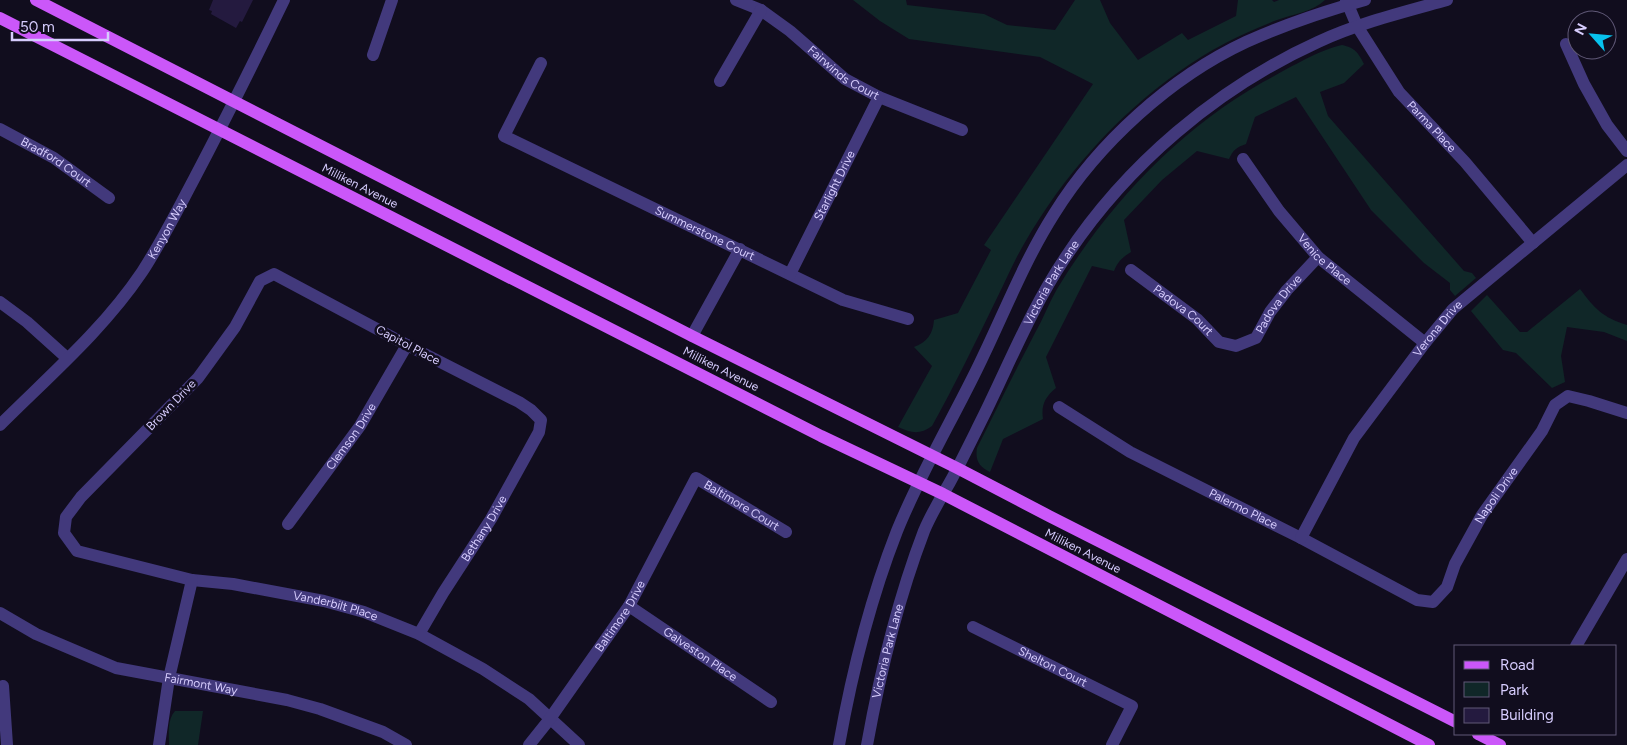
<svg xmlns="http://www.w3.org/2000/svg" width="1627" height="745" font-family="Figtree,sans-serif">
	<rect width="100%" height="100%" fill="#110d1e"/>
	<!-- green -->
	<g fill="#102728">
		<path d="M853 0H906L907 5 984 14 1007 25 1055 30 1075 0H1100L1110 23 1138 60 1182 33 1188 40 1236 16 1238 0H1272L1274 2 1279 0H1325C1313 12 1293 14 1277 20 1243 33 1209 50 1180 71 1116 116 1063 176 1024 244 1014 261 1006 280 997 298 976 341 955 385 932 426 920 435 911 433 898 427L932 366 914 347C927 342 933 334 934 320L958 313 991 250 984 245 1093 84 1040 57 909 39 880 21Z"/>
		<path d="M1342 45C1355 48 1358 52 1364 64L1344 83 1320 92 1328 116 1464 271 1472 273 1476 278 1455 296 1450 290V283L1424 263 1371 210 1296 97 1255 117 1246 144C1237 147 1233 150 1229 159L1197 151 1162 180 1124 220 1131 252C1123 257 1118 261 1114 271L1092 266 1046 357 1056 388C1045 397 1041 405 1043 419L1003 439 990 472C979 467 975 460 977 448 996 410 1015 371 1035 333 1043 319 1049 303 1057 289 1108 205 1177 131 1263 82 1286 70 1318 50 1342 45Z"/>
		<path d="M1580 289C1595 309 1602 317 1627 325V341L1604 332 1567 327 1561 356 1565 382 1552 388 1516 353 1503 350 1471 311 1487 295 1520 332H1527Z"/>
		<path d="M175 711H203L198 745H169C169 734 167 720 175 711Z"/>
	</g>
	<!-- building -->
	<path fill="#241a3f" d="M213 0H253L242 22 240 21 236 28 211 14 212 11 209 10Z"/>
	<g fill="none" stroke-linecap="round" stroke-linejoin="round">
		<!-- minor -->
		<g stroke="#42397c" stroke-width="12">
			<path id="s1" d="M736 0 761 10 790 31 845 79 879 97 962 130"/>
			<path id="s2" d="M1346 0 1357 26 1399 92 1465 162 1533 243"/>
			<path d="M1566 44 1584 84 1607 125 1627 151"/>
			<path d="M373 55 392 0"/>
			<path id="s3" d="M541 63 504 136 843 300 908 319"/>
			<path d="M720 81 761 10"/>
			<path id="s4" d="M0 129 54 158 109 198"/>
			<path id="s5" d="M1243 159 1279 211 1318 257 1425 343"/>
			<path id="s6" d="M1131 270 1197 319 1219 342 1236 346 1256 338 1270 312 1287 290 1318 257"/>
			<path id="s7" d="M790 274 879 97"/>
			<path d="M0 302 27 322 67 358"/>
			<path d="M692 336 740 249"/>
			<path id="s8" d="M1059 407 1130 452 1301 538 1417 600 1433 602 1447 587 1455 564 1482 515 1542 431 1555 405 1568 396 1589 401 1627 413"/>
			<path id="s9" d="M0 425C49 376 103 330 142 272 161 243 177 211 194 179 225 120 255 60 284 0"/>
			<path id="s10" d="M288 524 360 426 407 345"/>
			<path id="s11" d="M1301 538 1354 438 1425 343 1453 309 1627 165"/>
			<path id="s12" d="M629 606 771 702"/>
			<path id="s13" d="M0 613 36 634 116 668 287 700 320 709 383 732 406 745"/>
			<path id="s14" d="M973 627 1132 706 1112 745"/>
			<path id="s15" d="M419 634 443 593 491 519 539 432 541 420 531 410 519 402 407 345 274 274 260 281 235 327 198 378 81 497 66 517 64 533 77 551 192 580 233 584 324 601 364 612 419 634 483 669 529 699 579 745"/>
			<path d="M1576 646 1627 559"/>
			<path d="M3 686 7 745"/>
			<path d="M159 745 169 678 192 580"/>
			<path id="s16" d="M529 745 549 720 629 606 696 478 786 532"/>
			<path d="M839 745C852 672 870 600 897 531 918 479 947 429 972 379 1000 324 1021 266 1054 214 1098 143 1171 77 1246 42 1284 25 1325 11 1365 0"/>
			<path id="s17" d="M867 745C880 673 898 599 924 531 931 514 941 498 950 482 962 460 973 437 984 415 1010 362 1032 307 1065 258 1126 165 1217 88 1318 42 1359 23 1404 12 1447 0"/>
		</g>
		<!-- major -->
		<g stroke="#cb57f9" stroke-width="12">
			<path d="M36 0 692 336 957 468 1049 516 1456 722"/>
			<path d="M0 18 821 436 943 494 1429 745"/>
			<path d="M1478 734 1500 745"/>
		</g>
	</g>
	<g text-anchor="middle" stroke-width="5" stroke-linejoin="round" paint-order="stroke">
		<!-- street labels -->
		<g font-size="12" fill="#d6ccfd" stroke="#110d1e">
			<text dy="4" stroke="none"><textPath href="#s1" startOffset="131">Fairwinds Court</textPath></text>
			<text dy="4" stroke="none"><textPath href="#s2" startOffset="154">Parma Place</textPath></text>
			<text dy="4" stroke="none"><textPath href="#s4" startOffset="65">Bradford Court</textPath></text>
			<text transform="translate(360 186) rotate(27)" y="4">Milliken Avenue</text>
			<text dy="4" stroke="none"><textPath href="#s7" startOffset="99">Starlight Drive</textPath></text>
			<text dy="4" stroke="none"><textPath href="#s9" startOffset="259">Kenyon Way</textPath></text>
			<text dy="4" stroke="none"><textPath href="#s3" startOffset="305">Summerstone Court</textPath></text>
			<text dy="4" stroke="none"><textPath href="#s5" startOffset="130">Venice Place</textPath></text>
			<text dy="4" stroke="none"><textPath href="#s17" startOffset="501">Victoria Park Lane</textPath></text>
			<text dy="4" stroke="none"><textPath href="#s6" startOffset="194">Padova Drive</textPath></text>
			<text dy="4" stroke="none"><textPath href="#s6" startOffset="66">Padova Court</textPath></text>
			<text dy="4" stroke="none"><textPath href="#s11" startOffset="251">Verona Drive</textPath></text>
			<text transform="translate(408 345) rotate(28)" y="4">Capitol Place</text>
			<text transform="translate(721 369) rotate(27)" y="4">Milliken Avenue</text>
			<text transform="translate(171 405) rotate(-46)" y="4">Brown Drive</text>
			<text dy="4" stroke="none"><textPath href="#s10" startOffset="108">Clemson Drive</textPath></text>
			<text dy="4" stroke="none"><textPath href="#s8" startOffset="548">Napoli Drive</textPath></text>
			<text dy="4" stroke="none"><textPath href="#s16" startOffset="369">Baltimore Court</textPath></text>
			<text dy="4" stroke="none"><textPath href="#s8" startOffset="211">Palermo Place</textPath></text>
			<text dy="4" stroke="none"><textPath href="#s15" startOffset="124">Bethany Drive</textPath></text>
			<text transform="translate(1083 551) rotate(27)" y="4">Milliken Avenue</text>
			<text dy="4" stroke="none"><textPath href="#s15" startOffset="1178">Vanderbilt Place</textPath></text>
			<text dy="4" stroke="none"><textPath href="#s16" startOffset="158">Baltimore Drive</textPath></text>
			<text dy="4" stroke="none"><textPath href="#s17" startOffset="96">Victoria Park Lane</textPath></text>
			<text dy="4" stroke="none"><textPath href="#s12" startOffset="86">Galveston Place</textPath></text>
			<text dy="4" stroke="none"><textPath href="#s14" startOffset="89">Shelton Court</textPath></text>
			<text dy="4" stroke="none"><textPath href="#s13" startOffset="215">Fairmont Way</textPath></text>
		</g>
	</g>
	<!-- legend -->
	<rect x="1454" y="645" width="162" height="90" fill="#110d1e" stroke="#605977"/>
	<rect x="1464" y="661" width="25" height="8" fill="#cb57f9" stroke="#605977"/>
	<text x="1500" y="670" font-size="15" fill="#d6ccfd">Road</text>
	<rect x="1464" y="682" width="25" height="15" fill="#102728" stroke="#605977"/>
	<text x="1500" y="695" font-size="15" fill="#d6ccfd">Park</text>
	<rect x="1464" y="708" width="25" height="15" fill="#241a3f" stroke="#605977"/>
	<text x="1500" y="720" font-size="15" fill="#d6ccfd">Building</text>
	<!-- north arrow -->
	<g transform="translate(1592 35) rotate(297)"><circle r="24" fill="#110d1e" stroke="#605977"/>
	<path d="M0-4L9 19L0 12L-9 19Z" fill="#08c2ed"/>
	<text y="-8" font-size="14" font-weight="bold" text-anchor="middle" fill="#d6ccfd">N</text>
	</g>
	<!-- scale -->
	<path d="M12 32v8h96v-8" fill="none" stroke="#d6ccfd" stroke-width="2.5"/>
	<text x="20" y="32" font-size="15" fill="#d6ccfd" stroke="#110d1e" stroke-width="4" paint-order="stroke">50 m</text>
</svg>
